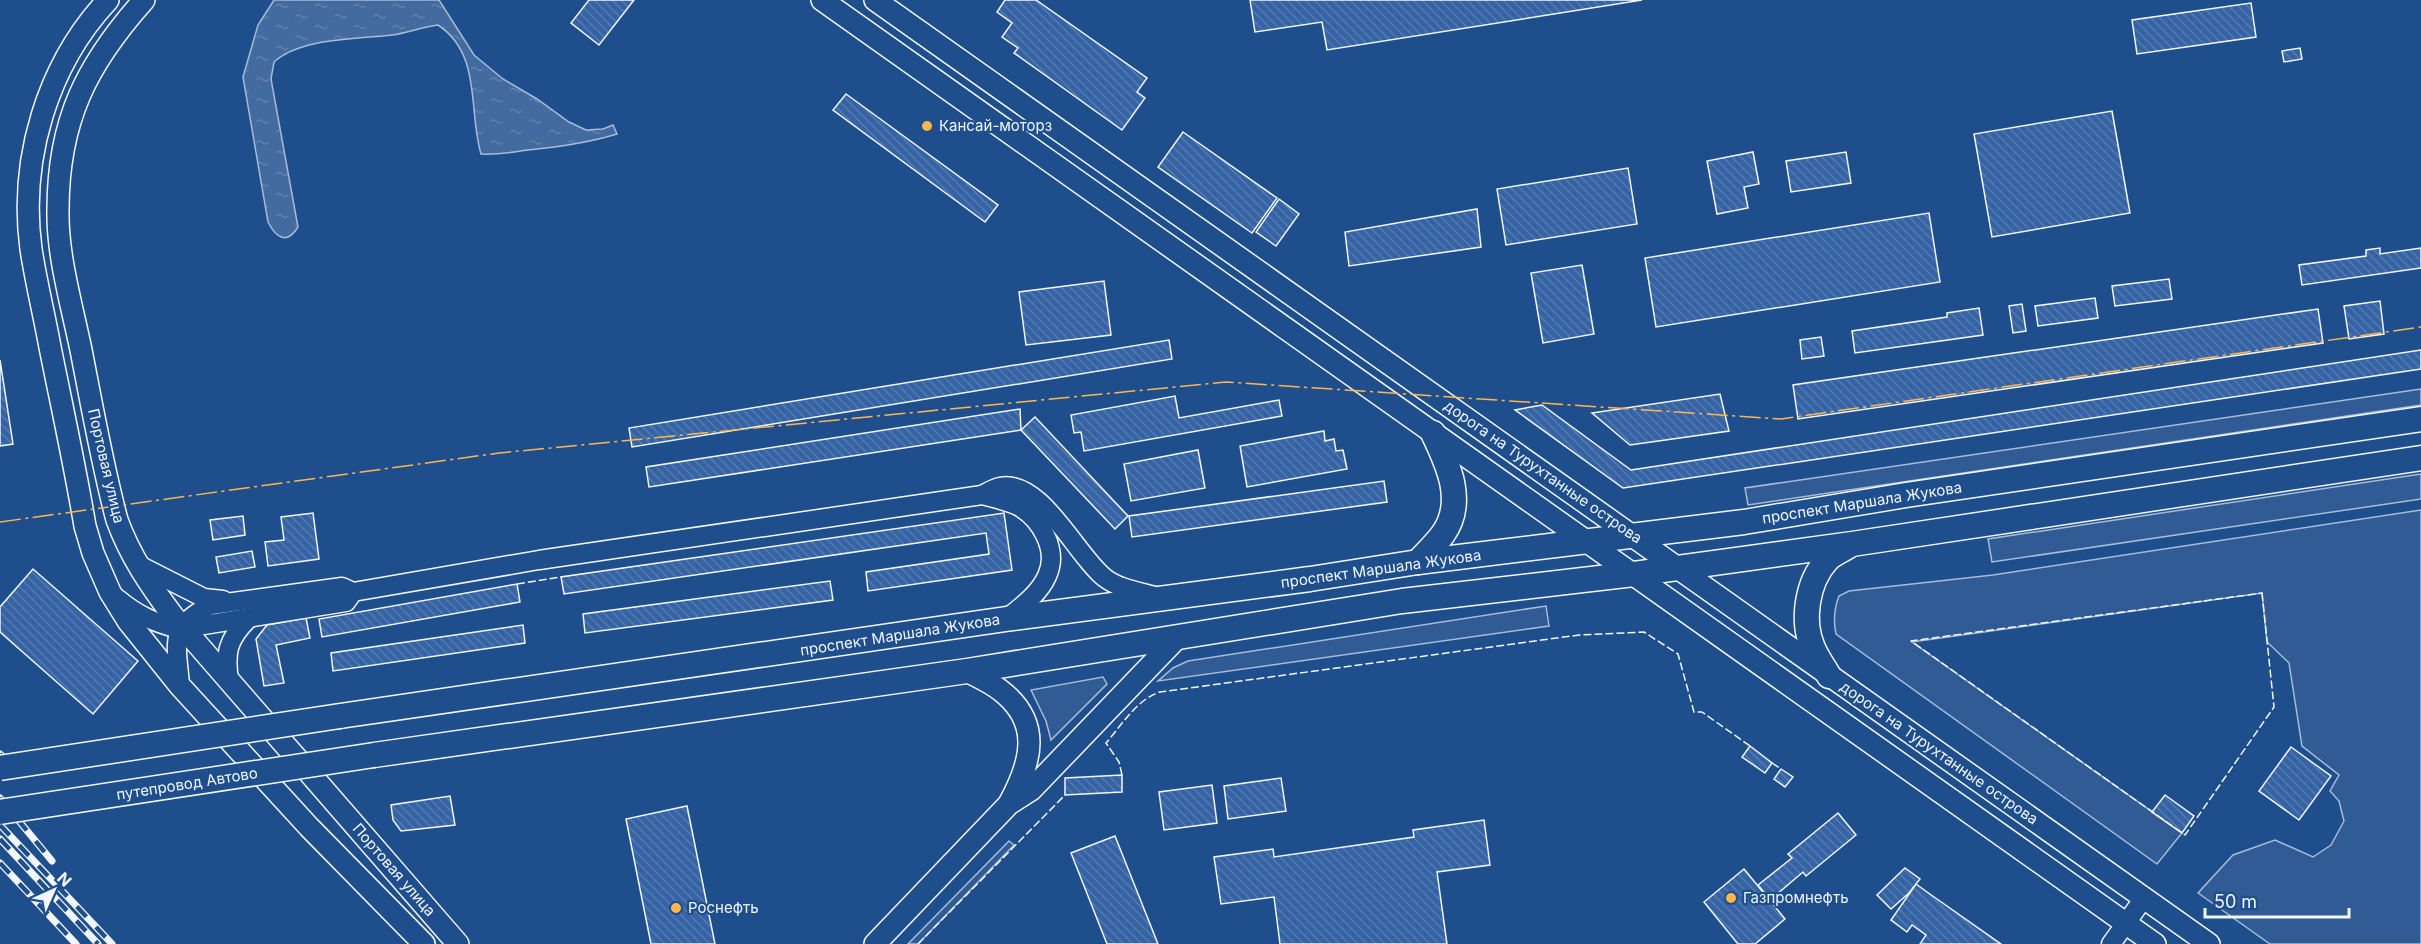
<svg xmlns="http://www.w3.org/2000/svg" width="2421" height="944" font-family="Inter,sans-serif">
	<defs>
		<pattern id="water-ripples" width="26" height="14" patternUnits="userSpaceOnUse" patternTransform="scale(1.5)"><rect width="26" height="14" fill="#446ba0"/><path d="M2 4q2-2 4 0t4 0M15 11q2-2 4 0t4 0" fill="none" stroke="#5f81ae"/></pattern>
		<pattern id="building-back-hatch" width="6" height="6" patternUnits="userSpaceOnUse" patternTransform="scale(1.5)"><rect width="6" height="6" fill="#3563a3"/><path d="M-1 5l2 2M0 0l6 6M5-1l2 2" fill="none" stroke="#537ab1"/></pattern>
	</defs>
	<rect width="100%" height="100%" fill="#1f4e8c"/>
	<!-- green -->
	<g fill="#305b95" stroke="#a8bbd7" stroke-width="1.5">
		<path d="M2421 389V405L1748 505 1745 488Z"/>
		<path d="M2421 474V499L1992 562 1988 539Z"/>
		<path d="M2421 510V944H2270L2198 893 2233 855 2275 840 2313 857 2331 845 2344 821 2339 801 2330 791 2339 775 2302 746 2289 663 2267 642 2262 593 1912 642 2182 833 2157 864 1836 634C1833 620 1834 609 1839 596L1849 591 1993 575Z"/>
		<path d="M1546 606 1549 626 1158 681 1173 668 1188 661Z"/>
		<path d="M1103 677 1107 684 1051 740 1046 721 1031 690Z"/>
		<path d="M1009 841 1014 845 918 944H908Z"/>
	</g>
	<!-- water -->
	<path fill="url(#water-ripples)" stroke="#a8bbd7" stroke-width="1.5" d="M274 0H439L474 55 503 79 537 99 569 122 586 130 603 129 613 125 617 134C588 143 558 147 528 150 512 152 498 155 481 154 468 110 482 54 438 25 422 27 407 33 392 35 357 39 300 38 274 62L271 79 298 227C287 245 276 238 268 222L243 77 258 25Z"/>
	<!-- building -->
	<g fill="url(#building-back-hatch)" stroke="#f2f6ff" stroke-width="1.5">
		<path d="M589 0H634L599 45 571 23Z"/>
		<path d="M1005 0H1036L1147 78 1137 92 1145 98 1122 130 1014 53 1018 48 1002 37 1012 23 997 12Z"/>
		<path d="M1250 0H1642L1327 50 1322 22 1255 32Z"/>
		<path d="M2251 3 2256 37 2137 54 2132 20Z"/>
		<path d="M2300 48 2302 59 2284 62 2282 51Z"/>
		<path d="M846 94 998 205 985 222 833 110Z"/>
		<path d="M2112 111 2130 213 1992 237 1974 134Z"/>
		<path d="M1183 132 1277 198 1252 233 1158 167Z"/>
		<path d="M1753 152 1759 184 1744 187 1748 208 1717 214 1707 161Z"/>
		<path d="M1846 152 1851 183 1791 192 1786 161Z"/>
		<path d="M1628 168 1637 224 1506 245 1497 189Z"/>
		<path d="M1279 199 1299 214 1276 246 1256 232Z"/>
		<path d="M1477 209 1481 247 1349 266 1345 232Z"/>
		<path d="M1929 213 1940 282 1656 327 1645 258Z"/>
		<path d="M2380 248V254L2421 248V268L2302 285 2299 265 2366 256V250Z"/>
		<path d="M1582 265 1594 334 1543 343 1531 273Z"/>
		<path d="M2169 279 2172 299 2115 306 2112 286Z"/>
		<path d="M1104 281 1111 335 1026 345 1019 292Z"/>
		<path d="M2095 298 2098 318 2038 326 2035 306Z"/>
		<path d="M2380 301 2384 334 2349 339 2344 306Z"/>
		<path d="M2022 304 2026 331 2013 333 2009 306Z"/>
		<path d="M1979 308 1983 335 1855 353 1852 331 1947 317V313Z"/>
		<path d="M2318 309 2323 343 1798 419 1793 385Z"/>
		<path d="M1821 337 1824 356 1802 359 1800 340Z"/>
		<path d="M1169 340 1172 359 632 447 629 428Z"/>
		<path d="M2421 350V369L1623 488 1515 410 1542 405 1631 470Z"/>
		<path d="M0 360 13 444 0 446Z"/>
		<path d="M1720 394 1729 431 1630 445 1592 413Z"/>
		<path d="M1175 396 1179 418 1279 400 1282 416 1084 451 1081 432 1074 433 1071 415Z"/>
		<path d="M1020 409 1021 430 649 487 646 467Z"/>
		<path d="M1035 417 1128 516 1115 529 1021 430Z"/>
		<path d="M1324 431 1325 441 1334 439 1336 451 1343 450 1347 469 1247 487 1240 446Z"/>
		<path d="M1198 450 1205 488 1131 501 1124 464Z"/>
		<path d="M1384 481 1387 502 1132 537 1129 516Z"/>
		<path d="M313 513 319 559 268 566 265 542 284 540 281 517Z"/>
		<path d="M1004 513 1012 570 868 591 866 572 989 554 986 533 564 594 561 577Z"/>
		<path d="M243 516 245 535 213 540 210 520Z"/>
		<path d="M252 551 255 567 219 573 216 557Z"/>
		<path d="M33 569 138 661 93 714 0 632V607Z"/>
		<path d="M830 581 833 600 585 633 583 614Z"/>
		<path d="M517 584 520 602 322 637 319 619Z"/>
		<path d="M306 618 310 638 276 645 284 683 264 686 256 639 267 625Z"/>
		<path d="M523 625 525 643 333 671 331 653Z"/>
		<path d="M1750 746 1772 763 1765 773 1742 757Z"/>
		<path d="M2291 747 2331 776 2299 820 2259 791Z"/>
		<path d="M1781 769 1793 777 1785 787 1774 779Z"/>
		<path d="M1122 775V792L1065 795V778Z"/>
		<path d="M1281 778 1286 811 1228 819 1224 786Z"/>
		<path d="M1212 785 1217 823 1164 830 1159 792Z"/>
		<path d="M2165 795 2194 816 2182 833 2152 812Z"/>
		<path d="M450 796 455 825 401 831 393 820 391 805Z"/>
		<path d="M687 806 715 944H651L626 819Z"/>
		<path d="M1838 813 1856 835 1806 876 1803 872 1770 900 1758 885 1792 858 1788 854Z"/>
		<path d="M1484 820 1490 865 1437 872 1447 944H1280L1274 897 1221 904 1214 857 1273 849 1274 857 1414 837 1413 830Z"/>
		<path d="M1115 836 1158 944H1107L1071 853Z"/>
		<path d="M1905 868 1920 879 1909 893 1891 909 1877 895Z"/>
		<path d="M1744 869 1785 919 1755 944H1738L1704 902Z"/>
		<path d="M1916 884 1927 892 2001 944H1920L1926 935 1912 925 1907 932 1891 920Z"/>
	</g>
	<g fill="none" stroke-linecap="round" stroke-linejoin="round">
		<defs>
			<g id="minor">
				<path d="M982 495C994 498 1007 501 1018 506 1041 519 1059 550 1047 576 1039 594 1021 607 1006 619"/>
				<path d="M137 564 204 598 223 600"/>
				<path d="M118 599C137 615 155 623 179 629L346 602 353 592"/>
				<path d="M229 681C225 653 227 640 248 619"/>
				<path d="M180 686C177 643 167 627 211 605L342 587 353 592 539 560 982 495C988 492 994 488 1000 487 1041 478 1077 557 1105 578 1119 589 1142 592 1158 597"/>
				<path d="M2111 944 2144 898"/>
			</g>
			<g id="tertiary">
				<path d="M108 0C47 65 19 160 31 249 36 282 44 314 50 347 62 407 75 466 85 526L93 553 110 592 128 621 180 686 309 827 424 944"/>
				<path d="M144 0C86 65 58 121 58 210 57 255 72 306 81 350 92 406 102 464 117 520 130 556 150 585 173 616L458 944"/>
				<path d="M822 0 2155 944"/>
				<path d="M875 0 2209 944"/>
				<path d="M967 671C978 677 990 682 1000 690 1042 722 1032 761 1010 802"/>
				<path d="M875 944 1009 804 1031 790 1178 637"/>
			</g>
			<g id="secondary">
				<path d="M1418 562C1426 553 1436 544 1443 534 1466 502 1448 464 1433 433"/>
				<path d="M1829 676C1824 667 1817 658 1813 648 1801 621 1807 582 1827 560 1832 554 1843 550 1850 545"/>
				<path d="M340 716 1006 619 1310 579 1418 562 1744 522 1906 495 2421 419"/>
				<path d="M374 755 967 671 1402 601 1634 574 1852 544 2421 458"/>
			</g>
		</defs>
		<!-- minor casing -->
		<use href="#minor" stroke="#f2f6ff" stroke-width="21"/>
		<!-- tertiary casing -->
		<use href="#tertiary" stroke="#f2f6ff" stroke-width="24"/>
		<!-- secondary casing -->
		<use href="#secondary" stroke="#f2f6ff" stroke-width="27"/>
		<!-- minor -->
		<use href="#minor" stroke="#1f4e8c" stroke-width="18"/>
		<!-- tertiary -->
		<use href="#tertiary" stroke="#1f4e8c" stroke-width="21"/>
		<!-- secondary -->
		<use href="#secondary" stroke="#1f4e8c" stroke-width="24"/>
		<defs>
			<g id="rail">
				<path d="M0 754 19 773"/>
				<path d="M0 798 52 861"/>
				<path d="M0 825 112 944"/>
				<path d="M0 839 98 944"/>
				<path d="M0 863 76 944"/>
			</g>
		</defs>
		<!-- rail casing -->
		<use href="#rail" stroke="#f2f6ff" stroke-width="7"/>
		<!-- rail -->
		<use href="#rail" stroke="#1f4e8c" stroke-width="4.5" stroke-dasharray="14" stroke-linecap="butt"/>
		<defs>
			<g id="secondary-bridge">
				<path d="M0 768 340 716"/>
				<path d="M0 812 374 755"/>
			</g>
		</defs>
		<!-- secondary-bridge casing -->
		<use href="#secondary-bridge" stroke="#f2f6ff" stroke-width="27" stroke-linecap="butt"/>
		<!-- secondary-bridge -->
		<use href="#secondary-bridge" stroke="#1f4e8c" stroke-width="24"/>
		<!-- fence -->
		<g stroke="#f2f6ff" stroke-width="1.5" stroke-dasharray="8 3" stroke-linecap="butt">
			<path d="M517 584 561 577"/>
			<path d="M2262 593 2274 707 2185 835 1911 641Z"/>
			<path d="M1772 763 1781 769"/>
			<path d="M1122 775 1119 762 1106 743C1121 726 1137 699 1160 692L1579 635 1644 632 1678 654 1694 712H1702L1750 746"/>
			<path d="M918 944 1065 795"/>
		</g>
		<!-- power -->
		<path stroke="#ffb74d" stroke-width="1.5" stroke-dasharray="21 4.5 3 4.5" stroke-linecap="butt" d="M0 522 499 453 1226 382 1781 419 2421 327"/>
	</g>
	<!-- markers -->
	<g fill="#ffb74d" stroke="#1f4e8c" stroke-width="2">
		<circle cx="927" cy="126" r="6"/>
		<circle cx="1731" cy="898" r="6"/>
		<circle cx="676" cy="908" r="6"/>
	</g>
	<g text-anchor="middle" stroke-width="4.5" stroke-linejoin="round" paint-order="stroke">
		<!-- poi labels -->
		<g font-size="15" fill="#f2f6ff" stroke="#1f4e8c" text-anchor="start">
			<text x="939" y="131">Кансай-моторз</text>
			<text x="1743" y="903">Газпромнефть</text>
			<text x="688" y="913">Роснефть</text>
		</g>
		<!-- street labels -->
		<g font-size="15" fill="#f2f6ff" stroke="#1f4e8c">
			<text transform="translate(106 466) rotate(77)" y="5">Портовая улица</text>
			<text transform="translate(1543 472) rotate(35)" y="5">дорога на Турухтанные острова</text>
			<text transform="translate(1862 503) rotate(-9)" y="5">проспект Маршала Жукова</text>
			<text transform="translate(1381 569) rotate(-8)" y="5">проспект Маршала Жукова</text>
			<text transform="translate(900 635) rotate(-9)" y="5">проспект Маршала Жукова</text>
			<text transform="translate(1939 753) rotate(35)" y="5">дорога на Турухтанные острова</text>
			<text transform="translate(187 784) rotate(-9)" y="5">путепровод Автово</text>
			<text transform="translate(394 870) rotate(49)" y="5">Портовая улица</text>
		</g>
	</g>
	<!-- north arrow -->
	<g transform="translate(54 890) rotate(45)" stroke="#1f4e8c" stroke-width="4.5" paint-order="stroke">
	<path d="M0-4.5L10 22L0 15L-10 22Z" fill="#f2f6ff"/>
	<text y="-9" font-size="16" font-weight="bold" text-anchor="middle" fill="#f2f6ff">N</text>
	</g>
	<!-- scale -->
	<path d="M2205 908v9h144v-9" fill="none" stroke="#f2f6ff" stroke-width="3"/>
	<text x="2214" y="908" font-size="18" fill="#f2f6ff" stroke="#1f4e8c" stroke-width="4.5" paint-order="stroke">50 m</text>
</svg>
